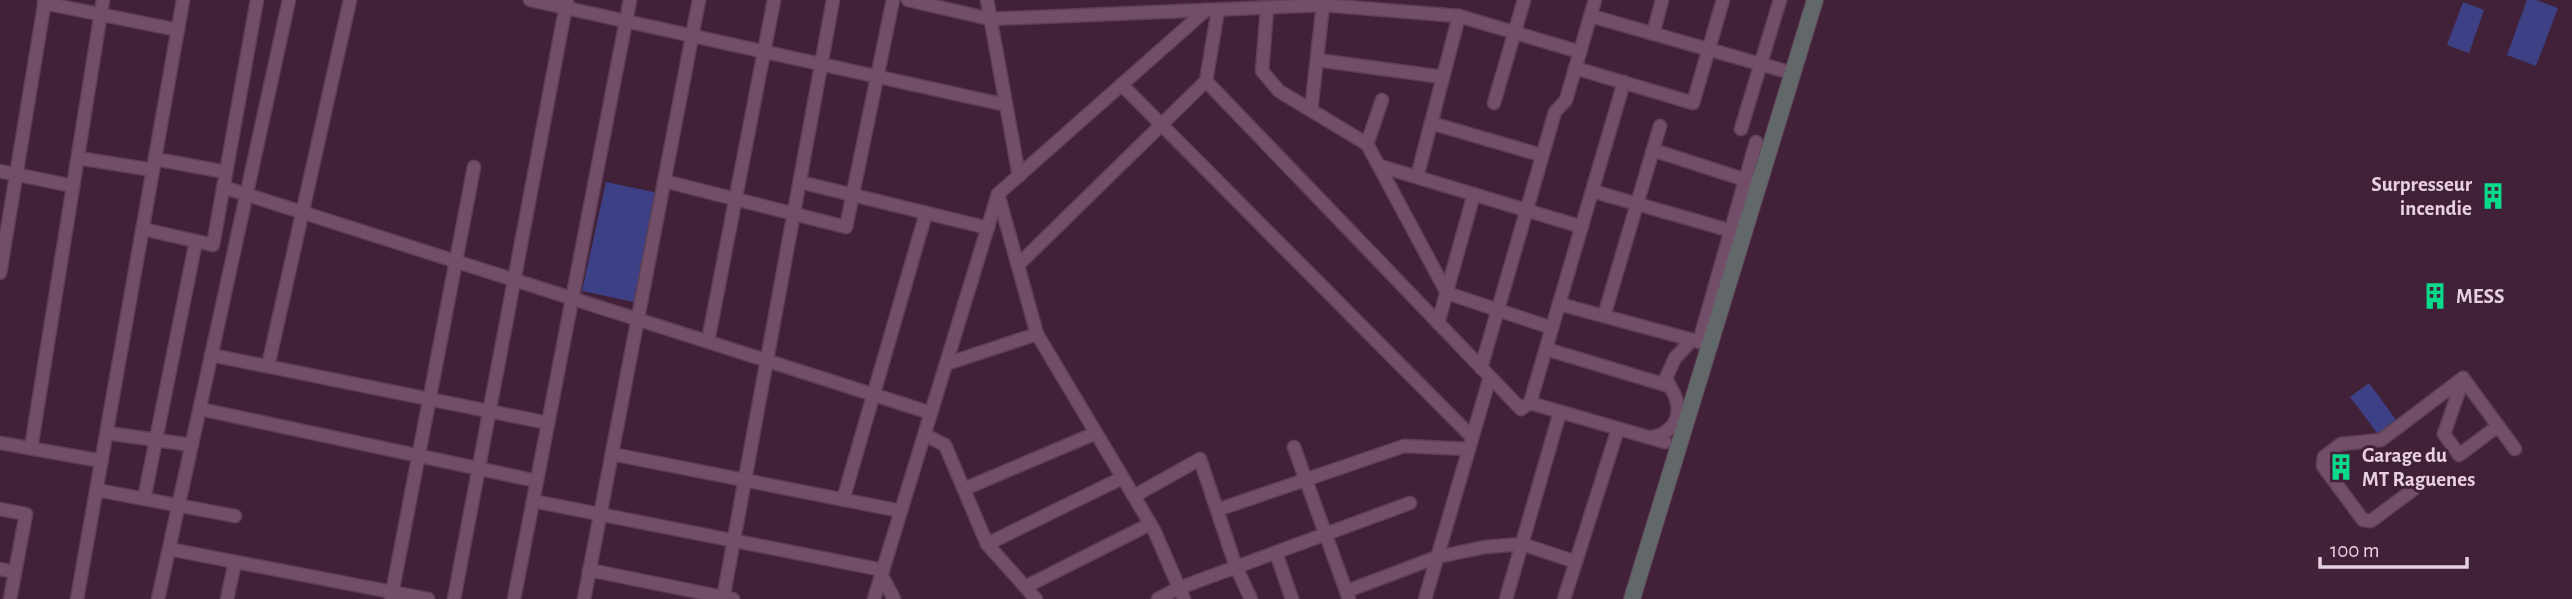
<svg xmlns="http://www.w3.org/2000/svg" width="2572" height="599" font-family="'Alegreya Sans',sans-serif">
	<rect width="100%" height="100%" fill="#412138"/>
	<!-- pitch -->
	<g fill="#3d4085">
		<path d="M2527 0H2536L2558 8 2536 66 2507 55Z"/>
		<path d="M2463 2 2484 10 2469 53 2447 45Z"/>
		<path d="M606 182 658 193 634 302 582 291Z"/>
		<path d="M2369 383 2399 424 2381 438 2350 397Z"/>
	</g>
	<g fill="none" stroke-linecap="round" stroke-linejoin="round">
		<defs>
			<g id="street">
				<path d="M530 0 1006 105"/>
				<path d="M908 0 990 19 1323 5 1459 16 1580 52"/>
				<path d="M987 0 1019 176"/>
				<path d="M44 3 178 30"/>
				<path d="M1267 8 1262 71 1279 91 1367 144 1447 293 1552 328"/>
				<path d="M1591 16 1792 73"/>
				<path d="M1653 34 1662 0"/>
				<path d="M1317 60 1443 77"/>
				<path d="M1575 68 1693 103 1723 0"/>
				<path d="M1206 81 1521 409 1530 403 1624 82"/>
				<path d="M1122 85 1472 437"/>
				<path d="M1494 103 1524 0"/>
				<path d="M1311 110 1323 5"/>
				<path d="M1431 123 1541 155"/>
				<path d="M1741 129 1780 0"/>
				<path d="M1367 144 1382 100"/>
				<path d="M1653 150 1752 182"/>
				<path d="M78 158 153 170"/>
				<path d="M155 159 226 172"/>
				<path d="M1380 166 1582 227"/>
				<path d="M0 171 73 186"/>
				<path d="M1417 177 1459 16"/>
				<path d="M664 181 846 227 893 0"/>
				<path d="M800 182 988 228"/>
				<path d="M223 187 931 413"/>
				<path d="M1592 191 1732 231"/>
				<path d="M998 194 1037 334 1154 530 1184 599"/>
				<path d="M143 229 213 245 257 0"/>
				<path d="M1018 265 1206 81 1218 10"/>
				<path d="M0 273 45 0"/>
				<path d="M1559 304 1704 343"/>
				<path d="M1604 316 1660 126"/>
				<path d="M1438 323 1474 194"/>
				<path d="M708 341 774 0"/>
				<path d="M1699 342 1756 142"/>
				<path d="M1546 349 1669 386"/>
				<path d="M211 355 548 423"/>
				<path d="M946 364 1037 334"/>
				<path d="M268 366 350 0"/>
				<path d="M1481 368 1555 112 1566 100 1595 0"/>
				<path d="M2463 378 2515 449"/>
				<path d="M2463 379 2444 434 2459 455 2498 426"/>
				<path d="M1530 403 1665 442"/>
				<path d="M200 409 537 481"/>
				<path d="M107 433 192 445"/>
				<path d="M925 435 945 445 987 544 1036 599"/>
				<path d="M1653 437C1670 434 1683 418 1676 399 1674 392 1669 386 1666 378L1675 358 1692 340"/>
				<path d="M0 443 102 461"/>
				<path d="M1294 447 1349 599"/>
				<path d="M31 448 103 0"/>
				<path d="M612 454 901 511"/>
				<path d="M964 489 1096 433"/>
				<path d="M2414 489 2371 521 2363 520 2323 466 2324 457 2341 444 2381 440 2463 378"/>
				<path d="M97 490 235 516"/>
				<path d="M1134 496 1200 459 1236 567 1251 599"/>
				<path d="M144 499 196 241"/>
				<path d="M843 500 926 213"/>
				<path d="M533 501 883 570"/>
				<path d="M0 509 26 514 10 599"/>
				<path d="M1217 510 1404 446 1469 449"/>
				<path d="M987 544 1122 478"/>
				<path d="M169 549 428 599"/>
				<path d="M1276 553 1292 599"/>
				<path d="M0 569 15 572"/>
				<path d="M589 570 733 599"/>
				<path d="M882 576 894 599"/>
				<path d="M1027 586 1150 524"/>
				<path d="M1347 591 1437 557 1485 547 1522 544 1576 562"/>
				<path d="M77 599 183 0"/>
				<path d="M158 599 289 0"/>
				<path d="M227 599 235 562"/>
				<path d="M391 599 474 167"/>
				<path d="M454 599 567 0"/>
				<path d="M514 599 630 0"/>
				<path d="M584 599 699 0"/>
				<path d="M723 599 833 0"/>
				<path d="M874 599 998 194 1206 10"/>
				<path d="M1158 599 1179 588 1410 503"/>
				<path d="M1425 599 1490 377"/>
				<path d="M1506 599 1560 412"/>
				<path d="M1564 599 1618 429"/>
			</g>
			<path id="secondary" d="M1632 599 1815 0"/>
		</defs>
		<!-- street casing -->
		<use href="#street" stroke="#5d4055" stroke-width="15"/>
		<!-- secondary casing -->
		<use href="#secondary" stroke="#5d4055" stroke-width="18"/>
		<!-- street -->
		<use href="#street" stroke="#734e68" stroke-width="12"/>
		<!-- secondary -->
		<use href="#secondary" stroke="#62686a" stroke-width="16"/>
	</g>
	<!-- icons -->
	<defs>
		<symbol id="building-bare" viewBox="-9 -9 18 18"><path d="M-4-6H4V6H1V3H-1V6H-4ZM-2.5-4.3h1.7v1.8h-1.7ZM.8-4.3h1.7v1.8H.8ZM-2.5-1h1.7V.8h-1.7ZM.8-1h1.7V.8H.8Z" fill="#09d98b" stroke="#412138" stroke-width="2.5" paint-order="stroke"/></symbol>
	</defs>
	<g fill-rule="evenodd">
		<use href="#building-bare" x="2474" y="177" width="38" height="38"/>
		<use href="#building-bare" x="2416" y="277" width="38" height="38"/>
		<use href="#building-bare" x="2322" y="448" width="38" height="38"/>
	</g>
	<g text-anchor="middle" stroke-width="6" stroke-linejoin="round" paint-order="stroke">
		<!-- poi labels -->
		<g font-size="21" font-weight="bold" fill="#e7d1e0" stroke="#412138" text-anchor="start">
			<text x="2472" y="191" text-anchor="end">Surpresseur<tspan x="2472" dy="24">incendie</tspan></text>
			<text x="2456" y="303">MESS</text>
			<text x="2362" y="462">Garage du<tspan x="2362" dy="24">MT Raguenes</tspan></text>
		</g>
	</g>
	<!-- scale -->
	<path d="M2320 557v10h147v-10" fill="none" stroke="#e7d1e0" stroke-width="3.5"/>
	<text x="2330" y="557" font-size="21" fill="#e7d1e0" stroke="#412138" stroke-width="5" paint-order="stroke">100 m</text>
</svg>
